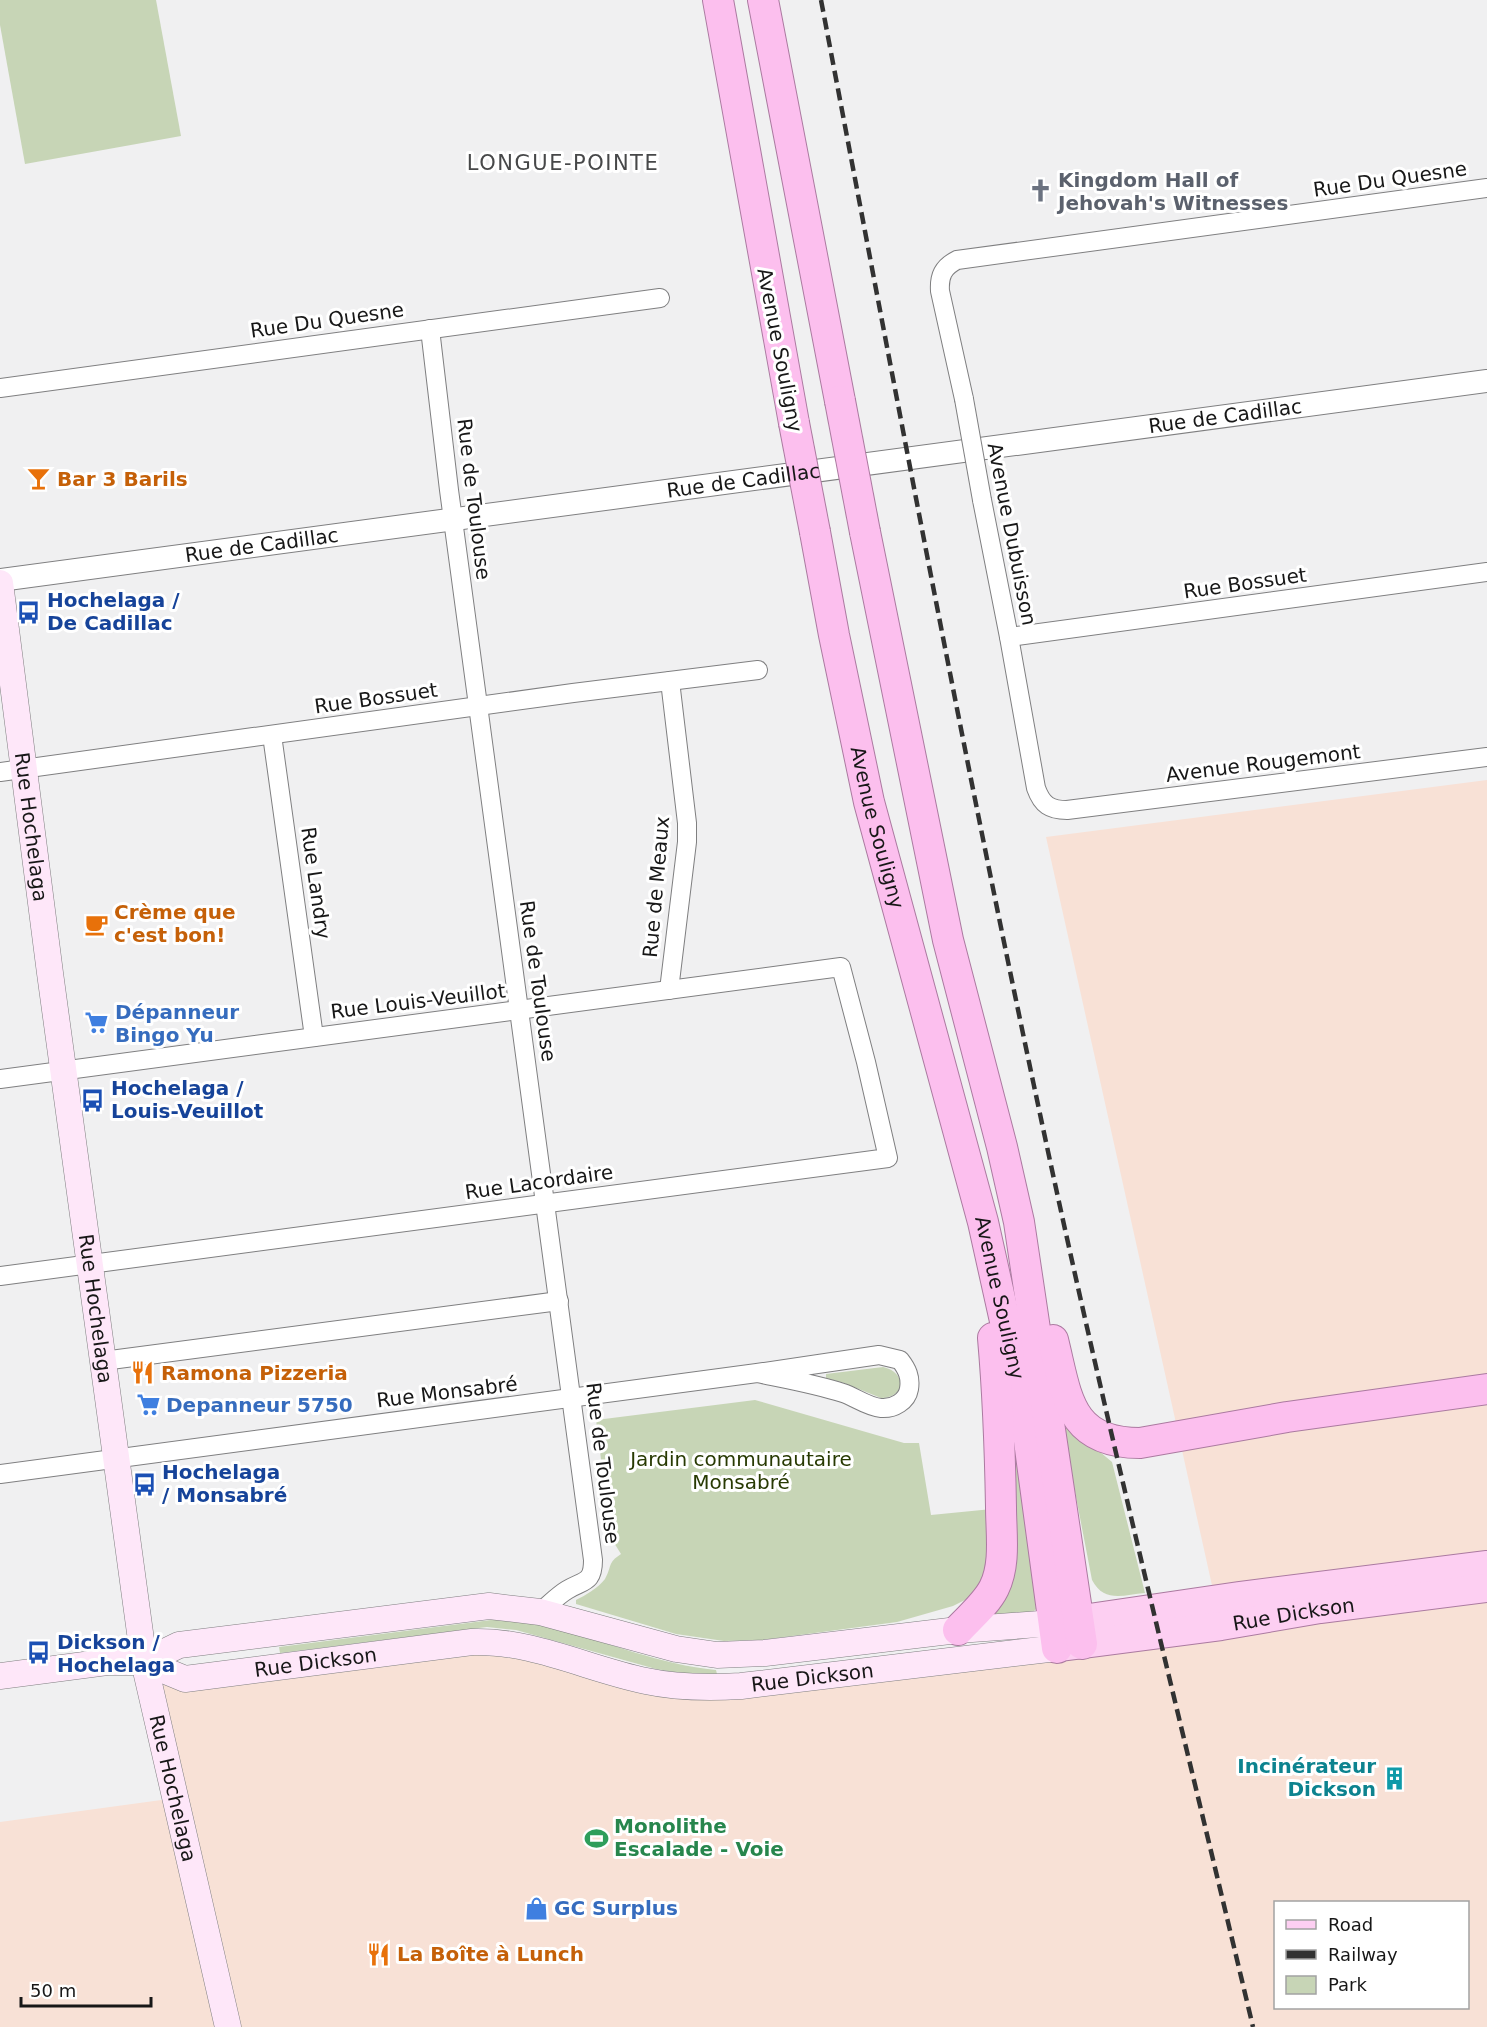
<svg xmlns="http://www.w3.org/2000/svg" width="1487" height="2027" font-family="'DejaVu Sans',sans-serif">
	<rect width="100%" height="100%" fill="#f0f0f1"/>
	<!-- industrial -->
	<path fill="#f8e1d6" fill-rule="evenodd" d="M1487 780V2027H0V1822L176 1798 144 1662 178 1676 472 1642 679 1687 1221 1626 1046 837ZM1276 1902H1468V2008H1276Z"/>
	<!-- green -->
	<g fill="#c7d5b6">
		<path d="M0 0H156L181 136 25 164 0 25Z"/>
		<path d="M883 1367C907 1372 906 1398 881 1398L844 1383 826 1378V1374Z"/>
		<path d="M755 1400 904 1443H919L931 1515 992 1509V1558L977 1594 953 1606 897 1622 762 1640 724 1641 676 1634 576 1604V1600C586 1595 598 1588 605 1579 612 1567 607 1563 621 1554L611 1538 596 1420Z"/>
		<path d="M1069 1426 1112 1462 1145 1593C1123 1595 1104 1603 1092 1580L1072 1476 1061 1431Z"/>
		<path d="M1020 1450 1036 1609 1032 1613 986 1619 1011 1451Z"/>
		<path d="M499 1619C518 1621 536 1623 554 1628 608 1642 661 1665 716 1670L717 1674 680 1673 656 1669 516 1630 487 1627 280 1653 279 1647Z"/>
	</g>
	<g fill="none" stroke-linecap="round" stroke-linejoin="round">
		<defs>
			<g id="minor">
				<path d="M430 329 449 490 593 1560C593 1584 583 1580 567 1590 557 1596 549 1605 540 1612"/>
				<path d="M0 388 660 298"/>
				<path d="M964 399 940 291C939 276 943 267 957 260L1487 188"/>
				<path d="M982 500 1009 637 1036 788C1042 805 1050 810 1067 810L1487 757"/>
				<path d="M1009 637 1487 572"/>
				<path d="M272 735 314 1037"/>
				<path d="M0 772 573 693 758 670"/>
				<path d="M669 990 687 842V823L670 681"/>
				<path d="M0 1079 841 967 866 1062 888 1158 0 1276"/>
				<path d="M103 1361 559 1301"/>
				<path d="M0 1474 757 1373 879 1355 900 1360C907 1369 911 1377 909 1389 907 1401 894 1409 881 1408 868 1407 855 1397 843 1393 815 1384 786 1379 757 1373"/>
			</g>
			<g id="tertiary">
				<path id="s1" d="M0 580 1487 381"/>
			</g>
			<g id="secondary">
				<path id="s2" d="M0 583 50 973 144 1662 228 2027"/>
				<path d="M144 1662 179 1645 489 1606 540 1612 676 1649 717 1655 765 1653 958 1630 1054 1623"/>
				<path id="s3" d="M0 1676 107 1662H144L185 1679 472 1642C532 1640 588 1669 646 1681 678 1688 708 1688 741 1686L1057 1648"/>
			</g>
			<g id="primary">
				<path d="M1055 1623 1239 1596 1487 1565"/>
				<path id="s4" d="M1059 1647 1221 1626 1320 1609 1487 1588"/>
			</g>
			<g id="trunk">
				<path d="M718 0 794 423"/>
				<path d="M763 0 840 401"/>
				<path id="s5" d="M815 532 834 635 869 802 983 1222 1025 1411 1057 1648"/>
				<path d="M865 532 948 940 1002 1147 1019 1222 1082 1644"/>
				<path d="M1053 1340C1067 1396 1068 1443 1140 1443L1287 1417 1487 1389"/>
				<path d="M958 1630C970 1617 986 1604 994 1588 1006 1564 1001 1533 1001 1507 1000 1451 998 1395 993 1338"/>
			</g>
		</defs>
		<!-- minor casing -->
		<use href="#minor" stroke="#7f7f80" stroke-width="20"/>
		<!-- tertiary casing -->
		<use href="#tertiary" stroke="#7f7f80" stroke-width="24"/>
		<!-- secondary casing -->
		<use href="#secondary" stroke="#7f7f80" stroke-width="27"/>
		<!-- primary casing -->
		<use href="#primary" stroke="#ab7aa0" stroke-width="30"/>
		<!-- trunk casing -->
		<use href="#trunk" stroke="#ab7aa0" stroke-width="32"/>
		<!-- minor -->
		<use href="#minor" stroke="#fff" stroke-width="18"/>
		<!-- tertiary -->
		<use href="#tertiary" stroke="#fff" stroke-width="22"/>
		<!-- secondary -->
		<use href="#secondary" stroke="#fee7f9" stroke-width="26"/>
		<!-- primary -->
		<use href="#primary" stroke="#fdcff2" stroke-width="28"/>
		<!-- trunk -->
		<use href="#trunk" stroke="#fcbfee" stroke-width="30"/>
		<!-- rail -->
		<path stroke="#323232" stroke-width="4.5" stroke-dasharray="12 6" stroke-linecap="butt" d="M821 0C892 372 961 744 1040 1114 1105 1420 1181 1723 1253 2027"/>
		<defs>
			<path id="minor-bridge" d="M964 399 982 500"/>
			<g id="trunk-bridge">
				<path d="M840 401 865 532"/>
				<path d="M794 423 815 532"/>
			</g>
		</defs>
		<!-- minor-bridge casing -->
		<use href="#minor-bridge" stroke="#7f7f80" stroke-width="20" stroke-linecap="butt"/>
		<!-- trunk-bridge casing -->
		<use href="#trunk-bridge" stroke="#ab7aa0" stroke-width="32" stroke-linecap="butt"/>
		<!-- minor-bridge -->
		<use href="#minor-bridge" stroke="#fff" stroke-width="18"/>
		<!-- trunk-bridge -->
		<use href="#trunk-bridge" stroke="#fcbfee" stroke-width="30"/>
	</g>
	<!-- icons -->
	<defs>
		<symbol id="church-bare" viewBox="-9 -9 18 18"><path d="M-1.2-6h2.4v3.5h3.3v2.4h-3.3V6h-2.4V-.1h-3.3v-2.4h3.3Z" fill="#6b7280" stroke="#fff" stroke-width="2.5" paint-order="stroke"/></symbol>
		<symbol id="bar-bare" viewBox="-9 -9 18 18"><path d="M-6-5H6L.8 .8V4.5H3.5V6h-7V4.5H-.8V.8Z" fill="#e8710a" stroke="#fff" stroke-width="2.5" paint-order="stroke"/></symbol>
		<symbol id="bus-bare" viewBox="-9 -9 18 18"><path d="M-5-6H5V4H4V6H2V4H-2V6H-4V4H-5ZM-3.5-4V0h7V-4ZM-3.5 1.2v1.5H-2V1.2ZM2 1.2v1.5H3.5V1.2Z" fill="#1a4fb4" stroke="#fff" stroke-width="2.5" paint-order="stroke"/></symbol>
		<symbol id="cafe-bare" viewBox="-9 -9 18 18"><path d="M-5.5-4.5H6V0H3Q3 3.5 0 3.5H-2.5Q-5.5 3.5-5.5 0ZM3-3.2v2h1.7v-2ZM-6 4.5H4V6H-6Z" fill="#e8710a" stroke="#fff" stroke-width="2.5" paint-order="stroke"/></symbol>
		<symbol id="supermarket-bare" viewBox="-9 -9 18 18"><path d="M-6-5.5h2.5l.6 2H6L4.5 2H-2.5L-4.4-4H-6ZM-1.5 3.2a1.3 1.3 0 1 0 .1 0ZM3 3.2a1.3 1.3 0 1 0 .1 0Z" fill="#3f7fe0" stroke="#fff" stroke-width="2.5" paint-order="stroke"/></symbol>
		<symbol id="restaurant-bare" viewBox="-9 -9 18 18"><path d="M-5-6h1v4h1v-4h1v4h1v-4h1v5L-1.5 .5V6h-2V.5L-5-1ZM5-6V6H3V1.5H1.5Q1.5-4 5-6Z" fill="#e8710a" stroke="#fff" stroke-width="2.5" paint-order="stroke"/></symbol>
		<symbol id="building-bare" viewBox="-9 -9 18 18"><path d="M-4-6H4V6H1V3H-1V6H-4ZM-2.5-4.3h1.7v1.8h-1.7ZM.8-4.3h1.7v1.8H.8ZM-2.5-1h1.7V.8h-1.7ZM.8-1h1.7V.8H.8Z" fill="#0f9aa8" stroke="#fff" stroke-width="2.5" paint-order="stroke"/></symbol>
		<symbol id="stadium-bare" viewBox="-9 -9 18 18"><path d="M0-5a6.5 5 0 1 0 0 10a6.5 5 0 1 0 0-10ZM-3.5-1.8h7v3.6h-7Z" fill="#2e9e5b" stroke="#fff" stroke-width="2.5" paint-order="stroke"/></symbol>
		<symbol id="shop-bare" viewBox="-9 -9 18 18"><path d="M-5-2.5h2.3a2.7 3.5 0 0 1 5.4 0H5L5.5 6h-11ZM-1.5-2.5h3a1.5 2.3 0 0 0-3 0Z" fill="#3f7fe0" stroke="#fff" stroke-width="2.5" paint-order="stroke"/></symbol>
	</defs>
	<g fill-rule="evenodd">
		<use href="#church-bare" x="1024" y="174" width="33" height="33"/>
		<use href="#bar-bare" x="22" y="462" width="33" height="33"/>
		<use href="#bus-bare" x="12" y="596" width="33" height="33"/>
		<use href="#cafe-bare" x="80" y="908" width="33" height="33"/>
		<use href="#supermarket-bare" x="80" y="1006" width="33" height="33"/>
		<use href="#bus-bare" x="76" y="1084" width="33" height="33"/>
		<use href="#restaurant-bare" x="126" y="1356" width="33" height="33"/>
		<use href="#supermarket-bare" x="132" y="1388" width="33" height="33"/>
		<use href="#bus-bare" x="128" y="1468" width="33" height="33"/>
		<use href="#bus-bare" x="22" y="1636" width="33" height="33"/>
		<use href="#building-bare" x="1378" y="1762" width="33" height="33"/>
		<use href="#stadium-bare" x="580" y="1822" width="33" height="33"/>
		<use href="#shop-bare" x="520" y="1892" width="33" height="33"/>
		<use href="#restaurant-bare" x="362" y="1938" width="33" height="33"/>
	</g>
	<g text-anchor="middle" stroke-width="6" stroke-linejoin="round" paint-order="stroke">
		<!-- street labels -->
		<g font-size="20" fill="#171717" stroke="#fff">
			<text transform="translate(1390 179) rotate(-8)" y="7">Rue Du Quesne</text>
			<text transform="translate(327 320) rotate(-8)" y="7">Rue Du Quesne</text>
			<text transform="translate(780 350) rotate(79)" y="7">Avenue Souligny</text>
			<text dy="7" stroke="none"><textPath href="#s1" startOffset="1236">Rue de Cadillac</textPath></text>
			<text dy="7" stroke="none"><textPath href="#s1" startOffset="750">Rue de Cadillac</textPath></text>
			<text transform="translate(474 499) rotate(83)" y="7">Rue de Toulouse</text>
			<text transform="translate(1012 534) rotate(79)" y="7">Avenue Dubuisson</text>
			<text dy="7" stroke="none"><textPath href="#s1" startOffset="264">Rue de Cadillac</textPath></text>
			<text transform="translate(1245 583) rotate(-8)" y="7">Rue Bossuet</text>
			<text transform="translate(376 698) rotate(-8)" y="7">Rue Bossuet</text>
			<text transform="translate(1263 763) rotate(-7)" y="7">Avenue Rougemont</text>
			<text dy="7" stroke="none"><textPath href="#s2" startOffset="246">Rue Hochelaga</textPath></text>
			<text dy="7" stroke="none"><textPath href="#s5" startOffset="302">Avenue Souligny</textPath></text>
			<text transform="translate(316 883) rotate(82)" y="7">Rue Landry</text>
			<text transform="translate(656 887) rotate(-85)" y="7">Rue de Meaux</text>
			<text transform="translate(538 981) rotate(82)" y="7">Rue de Toulouse</text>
			<text transform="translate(418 1001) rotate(-7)" y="7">Rue Louis-Veuillot</text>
			<text transform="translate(539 1182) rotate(-8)" y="7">Rue Lacordaire</text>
			<text dy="7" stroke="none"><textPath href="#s5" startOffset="788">Avenue Souligny</textPath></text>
			<text dy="7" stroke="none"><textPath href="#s2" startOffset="732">Rue Hochelaga</textPath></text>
			<text transform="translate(447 1392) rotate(-7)" y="7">Rue Monsabré</text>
			<text transform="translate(603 1463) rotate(83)" y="7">Rue de Toulouse</text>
			<text dy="7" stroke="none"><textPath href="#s4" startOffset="237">Rue Dickson</textPath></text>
			<text dy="7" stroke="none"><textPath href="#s3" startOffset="321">Rue Dickson</textPath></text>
			<text dy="7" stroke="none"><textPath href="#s3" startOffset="825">Rue Dickson</textPath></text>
			<text dy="7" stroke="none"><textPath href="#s2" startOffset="1218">Rue Hochelaga</textPath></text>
		</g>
		<!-- worship labels -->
		<g font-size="20" font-weight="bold" fill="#5b616d" stroke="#fff" text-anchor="start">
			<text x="1058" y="187">Kingdom Hall of<tspan x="1058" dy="23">Jehovah's Witnesses</tspan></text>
		</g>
		<!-- food labels -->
		<g font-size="20" font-weight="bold" fill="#c56008" stroke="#fff" text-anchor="start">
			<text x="57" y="486">Bar 3 Barils</text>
			<text x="114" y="919">Crème que<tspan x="114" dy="23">c'est bon!</tspan></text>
			<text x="161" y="1380">Ramona Pizzeria</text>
			<text x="397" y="1961">La Boîte à Lunch</text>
		</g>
		<!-- transit labels -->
		<g font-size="20" font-weight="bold" fill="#164399" stroke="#fff" text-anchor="start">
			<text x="47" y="607">Hochelaga /<tspan x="47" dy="23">De Cadillac</tspan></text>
			<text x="111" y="1095">Hochelaga /<tspan x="111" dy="23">Louis-Veuillot</tspan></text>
			<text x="162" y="1479">Hochelaga<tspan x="162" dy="23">/ Monsabré</tspan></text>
			<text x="57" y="1649">Dickson /<tspan x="57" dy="23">Hochelaga</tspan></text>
		</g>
		<!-- shop labels -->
		<g font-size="20" font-weight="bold" fill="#366cbe" stroke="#fff" text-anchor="start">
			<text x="115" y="1019">Dépanneur<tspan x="115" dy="23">Bingo Yu</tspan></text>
			<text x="166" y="1412">Depanneur 5750</text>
			<text x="554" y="1915">GC Surplus</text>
		</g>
		<!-- park labels -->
		<g font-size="20" fill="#283a03" stroke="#fff">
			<text x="741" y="1466">Jardin communautaire<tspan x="741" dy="23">Monsabré</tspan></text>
		</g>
		<!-- culture labels -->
		<g font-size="20" font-weight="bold" fill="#0d838f" stroke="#fff" text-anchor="end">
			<text x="1376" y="1773">Incinérateur<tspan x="1376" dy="23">Dickson</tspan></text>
		</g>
		<!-- leisure labels -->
		<g font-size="20" font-weight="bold" fill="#27864d" stroke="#fff" text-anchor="start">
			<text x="614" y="1833">Monolithe<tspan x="614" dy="23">Escalade - Voie</tspan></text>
		</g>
		<!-- neighbourhood labels -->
		<g font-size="21" letter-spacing="1.5" fill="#474849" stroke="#fff">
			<text x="563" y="170">LONGUE-POINTE</text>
		</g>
	</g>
	<!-- legend -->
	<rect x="1274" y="1901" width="195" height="108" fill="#ffffff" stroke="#a2a2a2" stroke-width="1.5"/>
	<rect x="1286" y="1920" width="30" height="9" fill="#fdcff2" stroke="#a2a2a2" stroke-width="1.5"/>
	<text x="1328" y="1931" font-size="18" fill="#171717">Road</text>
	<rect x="1286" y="1950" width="30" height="9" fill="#323232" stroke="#a2a2a2" stroke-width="1.5"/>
	<text x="1328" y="1961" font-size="18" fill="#171717">Railway</text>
	<rect x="1286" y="1976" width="30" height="18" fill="#c7d5b6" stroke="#a2a2a2" stroke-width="1.5"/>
	<text x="1328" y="1991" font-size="18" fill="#171717">Park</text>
	<!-- scale -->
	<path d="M21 1997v9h130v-9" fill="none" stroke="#171717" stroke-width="3"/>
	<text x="30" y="1997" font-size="18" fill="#171717" stroke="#ffffff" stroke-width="4.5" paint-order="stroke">50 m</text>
</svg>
